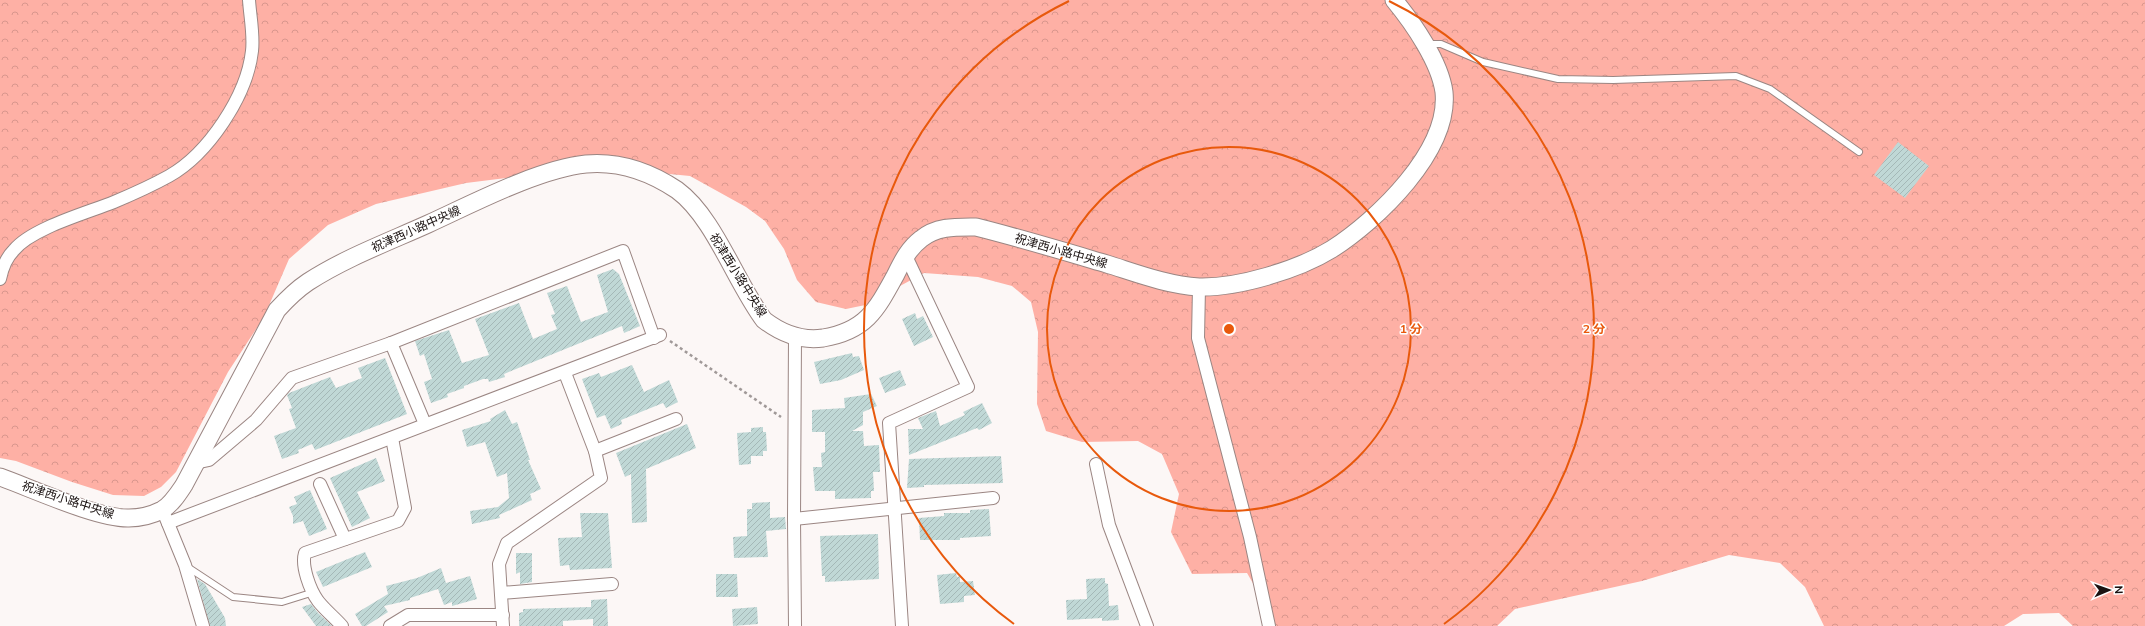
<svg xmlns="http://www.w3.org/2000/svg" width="2145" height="626" font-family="Mulish,'Noto Sans JP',sans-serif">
	<defs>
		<pattern id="forest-crowns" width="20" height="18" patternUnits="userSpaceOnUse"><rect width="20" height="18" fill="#feb0a5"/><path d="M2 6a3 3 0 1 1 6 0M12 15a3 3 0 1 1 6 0" fill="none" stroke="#d9968d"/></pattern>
		<pattern id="building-hatch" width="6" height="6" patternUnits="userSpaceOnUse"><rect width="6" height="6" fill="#c0d8d6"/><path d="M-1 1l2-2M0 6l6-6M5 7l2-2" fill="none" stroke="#a4b8b7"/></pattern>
	</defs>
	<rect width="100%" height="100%" fill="#fcf7f6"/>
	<!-- forest -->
	<path fill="url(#forest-crowns)" d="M0 0H2145V626H2073L2059 613 2023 614 2004 626H1824L1805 587 1780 563 1729 555 1642 581 1515 609 1497 626H1276L1269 611 1247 573 1192 574 1171 532 1179 494 1162 454 1138 441 1082 442 1046 431 1037 404 1038 332 1031 302 1012 286 978 277 924 273 900 286 875 303 846 309 816 302 797 280 784 249 765 221 746 207 690 176 629 170 564 171 466 183 376 204 328 225 289 259 264 317 228 372 176 472 161 487 144 496 113 495 72 482 16 461 0 458Z"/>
	<!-- building -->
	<g fill="url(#building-hatch)">
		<path d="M1898 142 1929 166 1905 198 1874 175Z"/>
		<path d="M613 269 619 274 640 326 624 333 622 326 504 374 505 377 489 382 488 379H483L464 386V388L447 394 448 397 431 403 424 382 432 379 424 354 420 356 415 341 449 330 462 363 489 355 475 319 519 303 533 339 557 329 551 315 555 314 547 293 567 286 581 322 608 312 597 275Z"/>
		<path d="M915 313 917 319 923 316 933 337 914 346 902 319Z"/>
		<path d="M852 353 853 357 859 356 864 370 841 380 820 384 814 362Z"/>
		<path d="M385 358 407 414 315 450 312 444 298 450 299 453 282 459 274 436 296 428 289 409 292 408 287 395 289 393 330 377 336 388 362 378 358 368Z"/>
		<path d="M632 365 644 392 669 380 678 402 666 408 663 403 621 420 622 424 611 429 605 415 597 418 582 379 599 373 601 377Z"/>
		<path d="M900 370 906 385 885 393 879 378Z"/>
		<path d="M871 394 877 406 863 412V425L852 431H863L864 446 879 445 880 472H873L874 491H871V498L835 499V491H815L813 467H822L821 453 825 452V432H812V410L845 408 844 398Z"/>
		<path d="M982 403 992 423 979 430 977 428 909 455 908 429H923L918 418 936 411 940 426 965 415 963 412Z"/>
		<path d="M505 410 512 424 517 422 530 460H528L541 489 530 494 532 500 499 515 500 518 472 524 470 511 498 507 509 498 507 473 497 477 485 442 467 447 462 430 491 421 490 419Z"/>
		<path d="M687 424 696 448 646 469 647 522 632 523 631 474 625 477 616 453Z"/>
		<path d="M763 427V432H766L767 451H763V456H751V464L739 465 737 433 751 432V428Z"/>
		<path d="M1001 456 1003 483 924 485V487L907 488 909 459Z"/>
		<path d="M376 458 385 481 357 492 370 518 352 527 330 478Z"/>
		<path d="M310 490 327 529 309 536 303 521 293 524V516L289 507 297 504 294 497Z"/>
		<path d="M770 502V518L785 517 786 529 766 531 768 557 734 558 733 537 747 536V509H752V503Z"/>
		<path d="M989 509 991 536 960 538V540H920L919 518 944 516V513H970V510Z"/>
		<path d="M580 513H608L612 568 570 570 569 565 560 566 558 538 582 537Z"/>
		<path d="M878 534 879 579 825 582V576H822L820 536Z"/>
		<path d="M365 552 372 567 323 587 316 572Z"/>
		<path d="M516 553H532V582L520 584V572L516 574Z"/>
		<path d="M441 568 446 583 470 576 477 599 452 606V602L444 605 438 589 410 598V600L384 606 388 612 366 626H362L355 614 388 594 386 586 417 578Z"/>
		<path d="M956 573 957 577 960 576V582L973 581 975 595 964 596V602L940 604 937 575Z"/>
		<path d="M716 574H737L738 597H716Z"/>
		<path d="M1105 578V583L1108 584 1109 606 1118 605 1119 620 1102 621V618L1067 620 1066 600 1087 599 1086 579Z"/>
		<path d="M197 579 205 584 225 618 226 626H210Z"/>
		<path d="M607 599 608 626H593V619L563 621V626H519V613L523 612V609L591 607V600Z"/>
		<path d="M311 604 318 613 332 626H316L302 607Z"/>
		<path d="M757 607 758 624 733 626 732 609Z"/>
	</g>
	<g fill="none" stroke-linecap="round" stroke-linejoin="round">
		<defs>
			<g id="lane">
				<path d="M1427 44H1441L1483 62 1558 79 1613 80 1736 76 1770 89 1859 152"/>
				<path d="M186 566 233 597 282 602 314 592"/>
			</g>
			<g id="street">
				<path d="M0 279C2 269 7 257 14 250 32 228 87 213 114 202 133 194 151 186 169 176 208 154 247 96 252 51 254 35 250 16 249 0"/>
				<path d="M1199 287 1198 338 1250 537 1269 626"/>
				<path d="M795 336 794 519 795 626"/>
				<path d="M391 343 425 424"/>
				<path d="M595 451 676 419"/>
				<path d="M195 463 209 460 256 420 292 378 391 343 623 251 654 338"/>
				<path d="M1096 464 1109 525 1147 626"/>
				<path d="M320 484 345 539"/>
				<path d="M165 516 185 565 203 626"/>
				<path d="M794 519 993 498"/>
				<path d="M168 523 660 335"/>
				<path d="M501 593 612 584"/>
				<path d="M342 626C335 618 325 610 318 601 310 590 301 566 305 553L398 521 405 508 392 438"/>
				<path d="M390 626 408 615H503"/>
				<path d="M503 626 499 564 507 543 601 478 595 451 565 373"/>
				<path d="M902 626 889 423 968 387 905 254"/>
			</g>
			<path id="secondary" d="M0 477C31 488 98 519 129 518 139 518 152 515 162 510 171 505 178 494 184 485L277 310C287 299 296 290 308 282 345 258 388 242 428 224 472 204 538 169 586 164 619 161 650 172 677 190 714 217 736 283 764 320 781 333 802 341 823 338 865 331 876 311 895 276 902 262 908 249 921 239 937 226 956 227 976 227 1020 238 1063 251 1107 264 1136 273 1167 285 1199 287 1238 288 1298 270 1332 249 1377 220 1450 151 1444 92 1440 62 1413 23 1394 0"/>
		</defs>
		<!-- lane casing -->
		<use href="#lane" stroke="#9b8683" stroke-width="8"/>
		<!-- street casing -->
		<use href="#street" stroke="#9b8683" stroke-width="14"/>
		<!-- secondary casing -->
		<use href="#secondary" stroke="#9b8683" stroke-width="19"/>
		<!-- path -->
		<path stroke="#a09998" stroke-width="2.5" stroke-dasharray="3 3" stroke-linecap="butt" d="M670 341 781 417"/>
		<!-- lane -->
		<use href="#lane" stroke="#fff" stroke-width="6"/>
		<!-- street -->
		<use href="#street" stroke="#fff" stroke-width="12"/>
		<!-- secondary -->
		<use href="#secondary" stroke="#fff" stroke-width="17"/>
	</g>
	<!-- distance rings -->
	<g fill="none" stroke="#e8590c" stroke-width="2">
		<circle cx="1229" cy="329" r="182"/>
		<path d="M1014 624A365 365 0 0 1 1069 1M1389 1A365 365 0 0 1 1444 624"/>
	</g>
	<g text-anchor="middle" stroke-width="3" stroke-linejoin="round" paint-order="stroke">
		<!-- street labels -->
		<g font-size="12" fill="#1a1211" stroke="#fff">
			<text transform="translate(416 229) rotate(-24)" y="4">祝津西小路中央線</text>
			<text transform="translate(1061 251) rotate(16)" y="4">祝津西小路中央線</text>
			<text transform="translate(738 275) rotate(58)" y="4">祝津西小路中央線</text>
			<text transform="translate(68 500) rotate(18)" y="4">祝津西小路中央線</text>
		</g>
	</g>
	<circle cx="1229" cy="329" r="6" fill="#e8590c" stroke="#fff" stroke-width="2"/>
	<g font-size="12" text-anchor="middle" font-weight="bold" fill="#e8590c" stroke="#fff" stroke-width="3" stroke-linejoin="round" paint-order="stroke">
		<text x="1411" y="333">1 分</text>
		<text x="1594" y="333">2 分</text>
	</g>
	<!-- north arrow -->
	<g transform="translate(2109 590) rotate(88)" stroke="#ffffff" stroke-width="3" paint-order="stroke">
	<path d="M0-3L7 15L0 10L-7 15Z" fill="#1a1211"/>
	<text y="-6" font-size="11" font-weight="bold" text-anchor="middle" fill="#1a1211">N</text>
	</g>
</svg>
